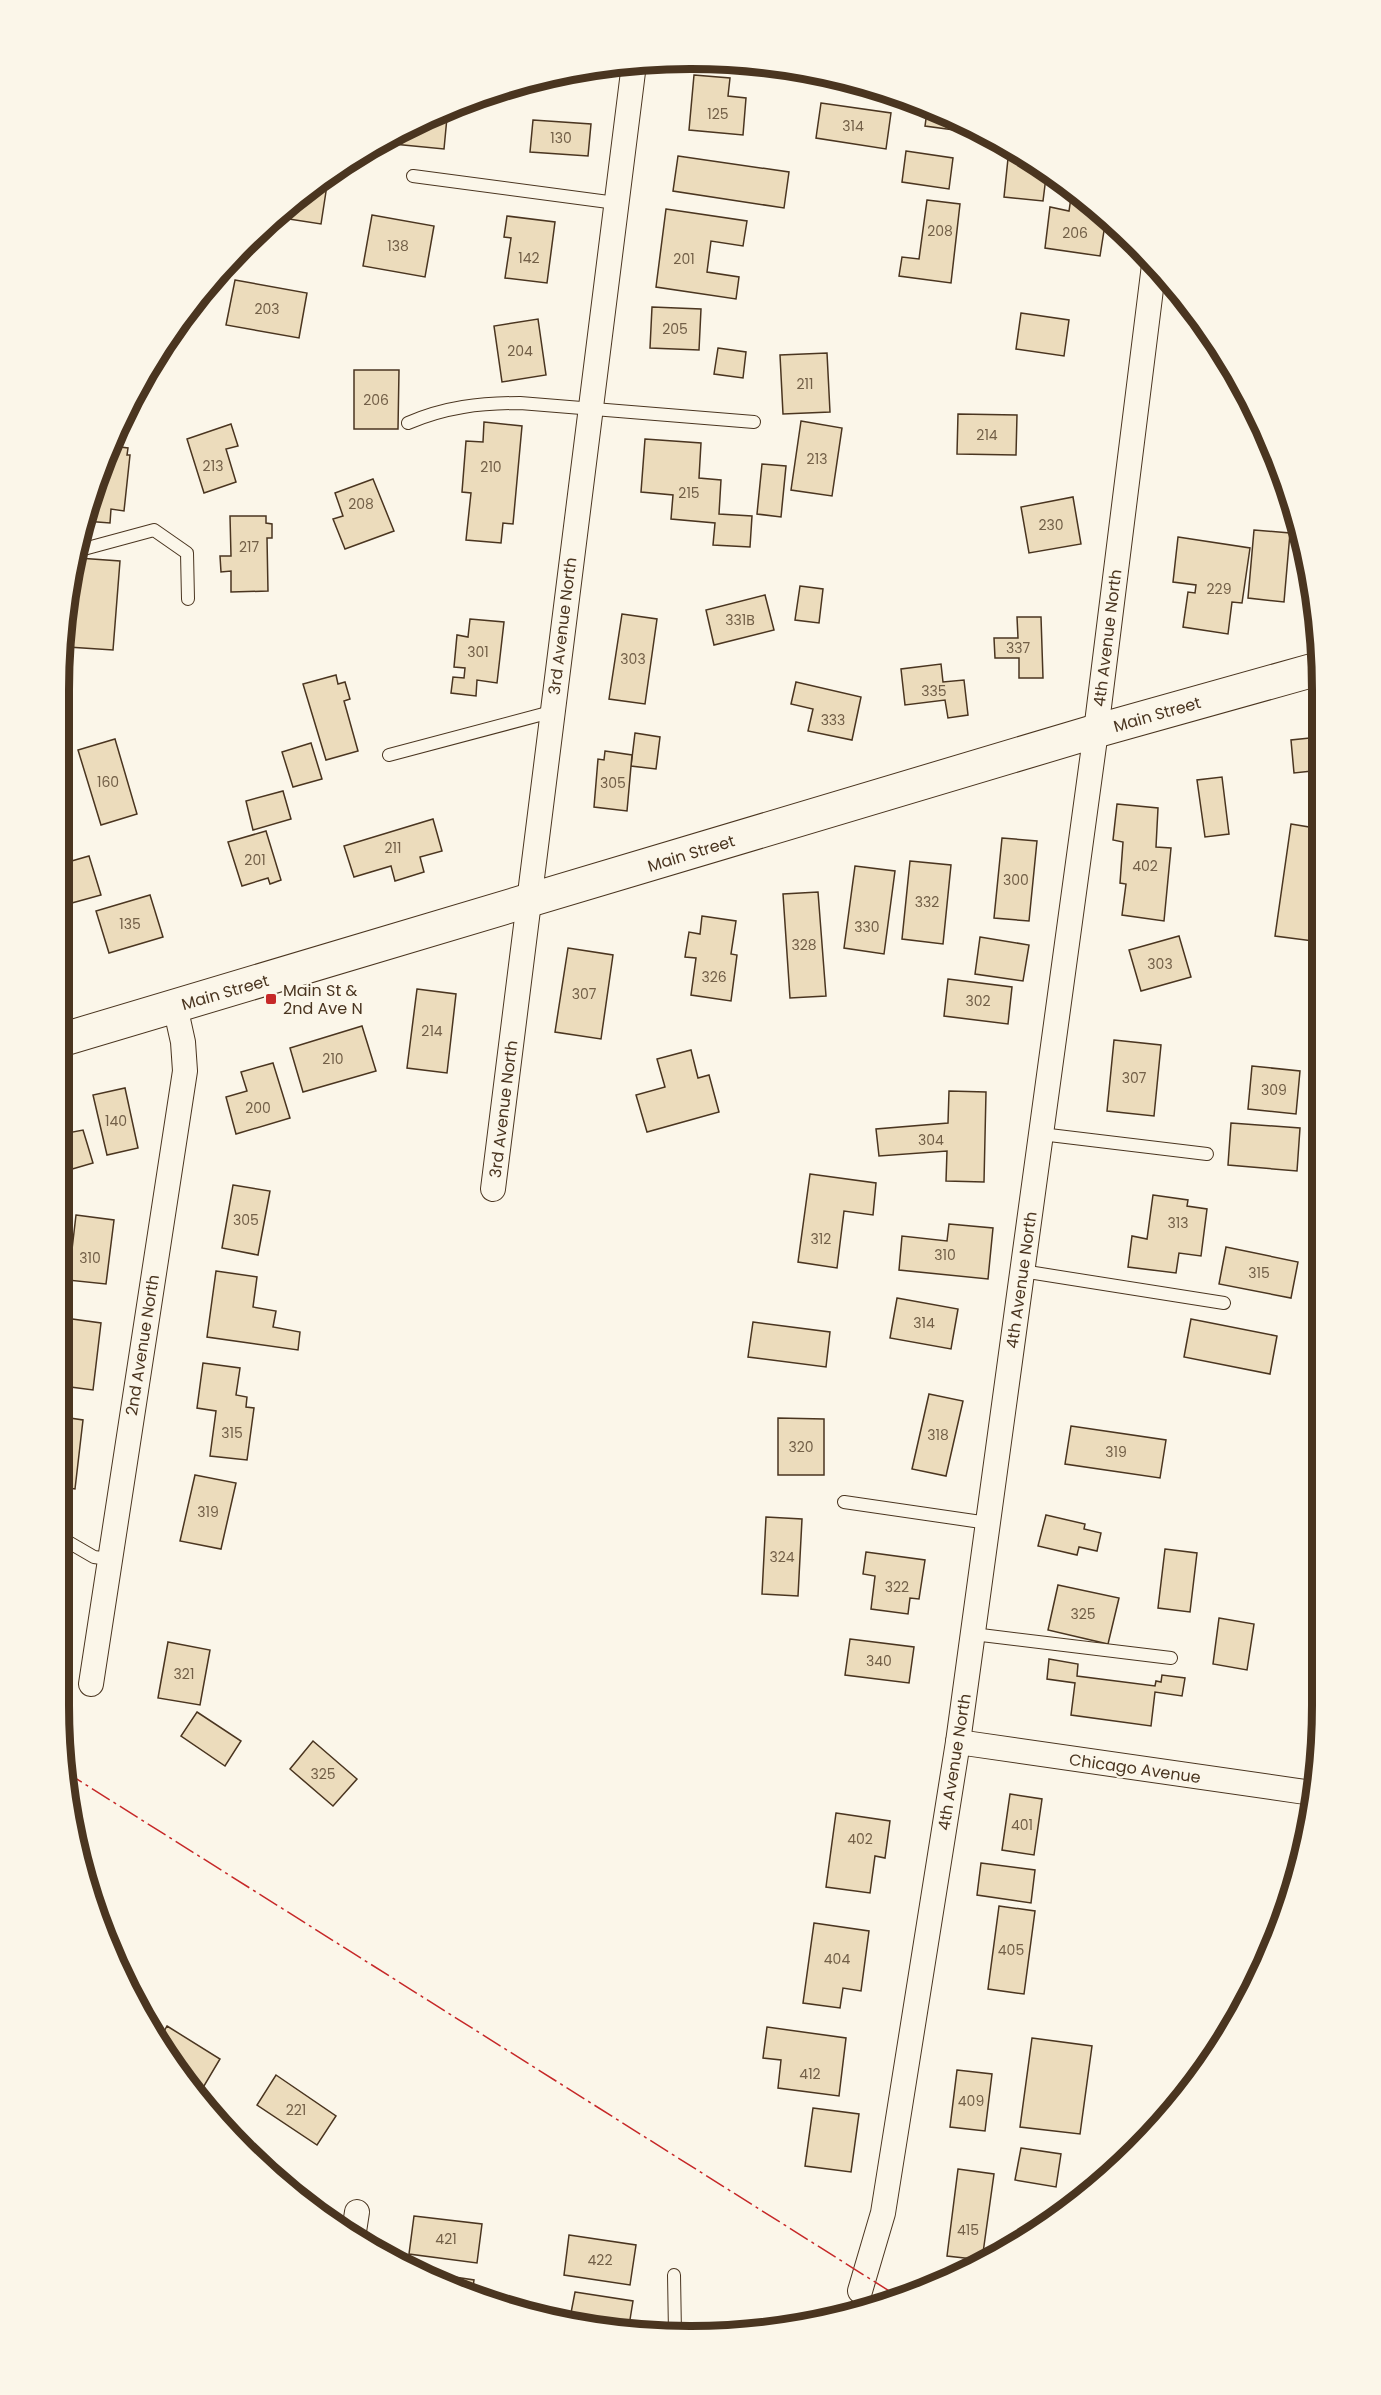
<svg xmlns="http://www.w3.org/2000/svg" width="1381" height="2395" font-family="Poppins,sans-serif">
	<rect width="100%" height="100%" fill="#fbf6e9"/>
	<!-- building -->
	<g fill="#ecdcbc" stroke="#4a3520" stroke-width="1.5">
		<path d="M694 75 730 78 728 96 746 98 743 135 689 130Z"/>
		<path d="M821 103 891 113 886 149 816 138Z"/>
		<path d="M928 105 976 130V133L925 126Z"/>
		<path d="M448 107 444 149 383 143V142Z"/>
		<path d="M533 120 591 124 588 156 530 152Z"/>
		<path d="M1009 149 1041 165 1057 178 1046 177 1043 201 1004 197Z"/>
		<path d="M906 151 953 158 949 189 902 182Z"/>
		<path d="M678 156 789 172 784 208 673 191Z"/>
		<path d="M317 184 327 185 321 224 276 217Z"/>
		<path d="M1072 191 1106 218 1100 256 1045 248 1050 207 1069 211Z"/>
		<path d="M927 200 960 204 951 283 899 276 902 257 919 259Z"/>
		<path d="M666 209 747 221 743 246 711 241 707 272 739 277 736 299 656 287Z"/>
		<path d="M372 215 434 226 425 277 363 266Z"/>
		<path d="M507 216 555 222 547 283 505 278 511 238 504 237Z"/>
		<path d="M235 280 307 293 299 338 226 325Z"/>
		<path d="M652 307 701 309 699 350 650 348Z"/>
		<path d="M1021 313 1069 320 1064 356 1016 349Z"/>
		<path d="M538 319 546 375 502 382 494 326Z"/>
		<path d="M718 348 746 352 743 378 714 374Z"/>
		<path d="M827 353 830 412 783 414 780 355Z"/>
		<path d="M354 370H399L398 429H354Z"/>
		<path d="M958 414 1017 415 1016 455 957 454Z"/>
		<path d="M801 421 842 428 832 496 791 490Z"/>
		<path d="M484 422 522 426 513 524 503 523 501 543 466 540 471 493 462 492 466 441 483 442Z"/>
		<path d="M231 424 238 446 226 449 236 482 204 493 187 439Z"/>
		<path d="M645 439 701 443 699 478 721 480 719 514 752 516 750 547 713 545 715 523 671 519 673 495 641 492Z"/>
		<path d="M112 446 128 448 127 455H130L124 511 111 509 110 523 85 521 92 487Z"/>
		<path d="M762 464 786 466 781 517 757 514Z"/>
		<path d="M373 479 394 531 345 549 333 519 343 516 335 493Z"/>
		<path d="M1073 497 1081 544 1029 553 1021 507Z"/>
		<path d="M230 516H266V523L272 524V538H267L268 591 231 592V571L221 572 220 556H231Z"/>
		<path d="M1254 530 1290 533 1284 602 1248 598Z"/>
		<path d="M1178 537 1250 548 1242 603 1232 602 1228 634 1183 627 1188 592 1195 593 1196 585 1173 582Z"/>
		<path d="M78 558 120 561 113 650 68 647 72 586Z"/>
		<path d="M800 586 823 589 819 623 795 620Z"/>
		<path d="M765 595 774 630 714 645 706 610Z"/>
		<path d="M622 614 657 619 645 704 609 699Z"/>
		<path d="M1017 617H1041L1043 678H1019V658H995L994 638H1018Z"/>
		<path d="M470 619 504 622 497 683 477 680 476 696 451 693 453 677 464 678 465 668 454 667 457 635 468 637Z"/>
		<path d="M941 664 943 682 964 680 968 715 948 718 945 700 905 705 901 669Z"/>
		<path d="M336 675 338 684 345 682 350 699 344 701 358 751 326 760 303 684Z"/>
		<path d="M796 682 861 697 852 740 808 731 813 709 791 704Z"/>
		<path d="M635 733 660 737 656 769 631 766Z"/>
		<path d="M1319 737 1321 770 1294 773 1291 740Z"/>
		<path d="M115 739 137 814 101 825 78 750Z"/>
		<path d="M311 743 322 779 293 787 282 752Z"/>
		<path d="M605 751 632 755 627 811 594 807 598 759 604 760Z"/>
		<path d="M1222 777 1229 834 1205 837 1197 780Z"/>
		<path d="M1321 787V820H1318L1315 788Z"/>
		<path d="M283 791 291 819 253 830 246 801Z"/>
		<path d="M1117 804 1158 808 1156 847 1171 848 1164 921 1122 915 1126 884 1120 883 1123 842 1113 840Z"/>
		<path d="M433 819 442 851 420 857 424 872 395 881 391 866 354 877 344 846Z"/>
		<path d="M1291 824 1321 829V888L1313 941 1275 936Z"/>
		<path d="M266 831 281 880 270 884 268 878 242 886 228 842Z"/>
		<path d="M1002 838 1037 841 1029 921 994 918Z"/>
		<path d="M89 856 101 895 61 906V864Z"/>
		<path d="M910 861 951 865 943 944 902 939Z"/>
		<path d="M855 866 895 871 884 954 844 948Z"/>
		<path d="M818 892 826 996 790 998 783 894Z"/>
		<path d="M150 895 163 937 109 953 96 911Z"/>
		<path d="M702 916 736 921 731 954 737 955 731 1001 691 995 696 958 685 957 689 932 700 934Z"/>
		<path d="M1179 936 1191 977 1141 991 1129 950Z"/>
		<path d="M980 937 1029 945 1023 981 975 974Z"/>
		<path d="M568 948 613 955 601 1039 555 1032Z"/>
		<path d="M948 979 1012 987 1008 1024 944 1016Z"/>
		<path d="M417 989 456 994 447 1073 407 1068Z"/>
		<path d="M362 1026 376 1071 303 1092 290 1048Z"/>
		<path d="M1114 1040 1161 1045 1154 1116 1107 1111Z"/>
		<path d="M691 1050 698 1078 709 1075 719 1112 647 1132 636 1095 665 1087 657 1059Z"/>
		<path d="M273 1063 290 1118 236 1134 226 1097 247 1091 241 1072Z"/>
		<path d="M1252 1066 1300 1071 1296 1114 1248 1109Z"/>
		<path d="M125 1088 138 1148 107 1155 93 1095Z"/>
		<path d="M949 1091 986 1092 984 1182 946 1181 947 1151 879 1156 876 1129 948 1123Z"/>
		<path d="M1231 1123 1300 1128 1297 1171 1228 1165Z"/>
		<path d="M83 1130 93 1163 62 1172V1134Z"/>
		<path d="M810 1174 876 1183 873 1215 844 1211 837 1268 798 1262Z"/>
		<path d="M233 1185 270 1191 258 1255 222 1248Z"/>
		<path d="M1153 1195 1188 1200 1187 1206 1207 1209 1201 1256 1179 1253 1176 1273 1128 1267 1132 1236 1147 1239Z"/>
		<path d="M76 1215 114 1220 106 1284 68 1280 66 1301H62V1257L71 1258Z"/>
		<path d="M949 1224 993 1228 988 1279 899 1270 902 1236 947 1241Z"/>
		<path d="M1226 1247 1298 1262 1291 1298 1219 1284Z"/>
		<path d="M216 1271 257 1277 253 1307 276 1311 273 1327 300 1332 298 1350 207 1337Z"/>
		<path d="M897 1298 958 1309 951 1349 890 1338Z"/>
		<path d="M65 1318 101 1323 93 1390 63 1386Z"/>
		<path d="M1191 1319 1277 1336 1270 1374 1184 1357Z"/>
		<path d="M753 1322 830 1332 826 1367 748 1357Z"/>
		<path d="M203 1363 240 1368 236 1395 247 1397 246 1407 254 1408 247 1460 210 1456 216 1411 197 1408Z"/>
		<path d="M929 1394 963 1401 946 1476 912 1469Z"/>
		<path d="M63 1417 83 1420 75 1489 63 1487Z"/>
		<path d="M778 1418 824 1419V1475H778Z"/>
		<path d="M1071 1426 1166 1440 1160 1478 1065 1464Z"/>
		<path d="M195 1475 236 1483 221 1549 180 1541Z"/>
		<path d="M1046 1515 1085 1524 1084 1529 1101 1533 1097 1551 1079 1547 1077 1555 1038 1546Z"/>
		<path d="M766 1517 802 1519 798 1596 762 1594Z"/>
		<path d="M1165 1549 1197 1553 1190 1612 1158 1608Z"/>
		<path d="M866 1552 925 1560 919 1599 910 1598 908 1614 871 1609 875 1576 863 1574Z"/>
		<path d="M1058 1585 1119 1598 1108 1644 1048 1630Z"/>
		<path d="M63 1600 72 1605 63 1620Z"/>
		<path d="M1219 1618 1254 1624 1247 1670 1213 1664Z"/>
		<path d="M850 1639 914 1647 909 1683 845 1675Z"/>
		<path d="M168 1642 210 1650 200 1705 158 1698Z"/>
		<path d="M1049 1659 1078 1664 1077 1676 1155 1686 1156 1681 1161 1682 1162 1675 1185 1678 1182 1696 1155 1692 1151 1726 1071 1715 1075 1683 1047 1679Z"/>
		<path d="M197 1712 241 1741 225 1766 181 1736Z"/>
		<path d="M313 1741 357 1779 333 1806 290 1769Z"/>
		<path d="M1010 1794 1042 1799 1034 1855 1002 1850Z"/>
		<path d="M836 1813 890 1821 885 1858 875 1856 870 1893 826 1887Z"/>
		<path d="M981 1863 1035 1870 1031 1903 977 1895Z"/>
		<path d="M999 1906 1035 1911 1024 1994 988 1989Z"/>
		<path d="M814 1923 869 1931 861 1991 843 1988 840 2008 803 2003Z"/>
		<path d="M167 2026 220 2059 201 2091 184 2081 159 2040Z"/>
		<path d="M767 2027 846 2038 839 2096 778 2088 781 2060 763 2058Z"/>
		<path d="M1032 2038 1092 2046 1080 2134 1020 2127Z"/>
		<path d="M957 2070 992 2074 985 2131 950 2127Z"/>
		<path d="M276 2075 336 2116 317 2145 257 2105Z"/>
		<path d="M813 2108 859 2114 851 2172 805 2166Z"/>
		<path d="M1021 2148 1061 2154 1056 2187 1015 2180Z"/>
		<path d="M958 2169 994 2174 982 2260 947 2256Z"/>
		<path d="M414 2216 482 2224 477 2263 409 2254Z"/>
		<path d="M569 2235 636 2245 630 2285 564 2275Z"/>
		<path d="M408 2270 474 2280 472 2294 411 2271Z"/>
		<path d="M575 2292 633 2301 628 2332 608 2331 550 2320 551 2310 571 2313Z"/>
		<path d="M720 2327 752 2331 719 2335Z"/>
	</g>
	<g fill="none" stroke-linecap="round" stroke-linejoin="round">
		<defs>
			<g id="lane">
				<path d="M413 176 616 203"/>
				<path d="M408 423C445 407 480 403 520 403L754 422"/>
				<path d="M80 550 154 530 187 553 188 599"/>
				<path d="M389 755 551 712"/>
				<path d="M1041 1134 1207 1154"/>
				<path d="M1022 1271 1224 1303"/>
				<path d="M844 1502 988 1523"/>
				<path d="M63 1539 94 1557 109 1559"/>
				<path d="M973 1634 1171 1658"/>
				<path d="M674 2275 675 2333"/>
				<path d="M860 2291V2310"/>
			</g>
			<g id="street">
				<path d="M493 1189 634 64"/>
				<path d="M91 1684 185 1071 183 1042 175 1006"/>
				<path d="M958 1742 1312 1793"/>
				<path d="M353 2238 357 2212"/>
				<path d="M860 2291 883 2213 958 1742 1096 731 1154 265"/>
			</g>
			<path id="secondary" d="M61 1040 1096 731 1321 668"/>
		</defs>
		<!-- lane casing -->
		<use href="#lane" stroke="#4a3520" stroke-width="14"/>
		<!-- street casing -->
		<use href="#street" stroke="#4a3520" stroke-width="26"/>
		<!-- secondary casing -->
		<use href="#secondary" stroke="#4a3520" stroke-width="35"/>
		<!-- lane -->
		<use href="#lane" stroke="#fbf6e9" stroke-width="12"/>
		<!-- street -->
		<use href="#street" stroke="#fbf6e9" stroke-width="24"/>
		<!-- secondary -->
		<use href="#secondary" stroke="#fbf6e9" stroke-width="33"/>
		<!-- power -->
		<path stroke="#c62828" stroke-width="1.5" stroke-dasharray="21 4.5 3 4.5" stroke-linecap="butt" d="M64 1771 902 2299"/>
	</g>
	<!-- markers -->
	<rect fill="#c62828" stroke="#fbf6e9" stroke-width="2" x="265" y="993" width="12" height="12" rx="3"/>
	<g text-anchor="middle" stroke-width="4.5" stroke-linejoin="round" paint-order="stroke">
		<!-- number labels -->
		<g font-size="14" fill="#725f47">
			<text x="718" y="119">125</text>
			<text x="853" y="131">314</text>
			<text x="561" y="143">130</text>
			<text x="940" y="236">208</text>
			<text x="1075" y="238">206</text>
			<text x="398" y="251">138</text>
			<text x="529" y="263">142</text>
			<text x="684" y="264">201</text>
			<text x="267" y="314">203</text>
			<text x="675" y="334">205</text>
			<text x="520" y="356">204</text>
			<text x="805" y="389">211</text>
			<text x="376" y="405">206</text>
			<text x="987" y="440">214</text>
			<text x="817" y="464">213</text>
			<text x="213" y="471">213</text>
			<text x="491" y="472">210</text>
			<text x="689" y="498">215</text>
			<text x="361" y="509">208</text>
			<text x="1051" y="530">230</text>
			<text x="249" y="552">217</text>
			<text x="1219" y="594">229</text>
			<text x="740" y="625">331B</text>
			<text x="1018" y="653">337</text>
			<text x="478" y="657">301</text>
			<text x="633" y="664">303</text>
			<text x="934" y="696">335</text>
			<text x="833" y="725">333</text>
			<text x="108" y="787">160</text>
			<text x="613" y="788">305</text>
			<text x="393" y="853">211</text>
			<text x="255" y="865">201</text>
			<text x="1145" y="871">402</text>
			<text x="1016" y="885">300</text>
			<text x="927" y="907">332</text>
			<text x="130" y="929">135</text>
			<text x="867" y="932">330</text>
			<text x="804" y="950">328</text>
			<text x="1160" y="969">303</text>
			<text x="714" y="982">326</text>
			<text x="584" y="999">307</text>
			<text x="978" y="1006">302</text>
			<text x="432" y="1036">214</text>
			<text x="333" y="1064">210</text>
			<text x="1134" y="1083">307</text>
			<text x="1274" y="1095">309</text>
			<text x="258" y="1113">200</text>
			<text x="116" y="1126">140</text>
			<text x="931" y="1145">304</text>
			<text x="246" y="1225">305</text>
			<text x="1178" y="1228">313</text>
			<text x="821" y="1244">312</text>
			<text x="945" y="1260">310</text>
			<text x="90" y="1263">310</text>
			<text x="1259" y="1278">315</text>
			<text x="924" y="1328">314</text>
			<text x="232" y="1438">315</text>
			<text x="938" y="1440">318</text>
			<text x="801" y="1452">320</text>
			<text x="1116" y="1457">319</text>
			<text x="208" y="1517">319</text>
			<text x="782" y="1562">324</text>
			<text x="897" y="1592">322</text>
			<text x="1083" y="1619">325</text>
			<text x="879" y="1666">340</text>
			<text x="184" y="1679">321</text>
			<text x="323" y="1779">325</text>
			<text x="1022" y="1830">401</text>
			<text x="860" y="1844">402</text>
			<text x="1011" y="1955">405</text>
			<text x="837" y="1964">404</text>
			<text x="810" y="2079">412</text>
			<text x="971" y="2106">409</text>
			<text x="296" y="2115">221</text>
			<text x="968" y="2235">415</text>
			<text x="446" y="2244">421</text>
			<text x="600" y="2265">422</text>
		</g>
		<!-- street labels -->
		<g font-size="16" fill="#4a3520" stroke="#fbf6e9">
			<text transform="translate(562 626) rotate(-83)" y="6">3rd Avenue North</text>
			<text transform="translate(1107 638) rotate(-83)" y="6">4th Avenue North</text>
			<text transform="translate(1157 714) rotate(-16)" y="6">Main Street</text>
			<text transform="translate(691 853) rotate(-17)" y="6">Main Street</text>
			<text transform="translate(225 992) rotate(-16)" y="6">Main Street</text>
			<text transform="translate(503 1109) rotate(-83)" y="6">3rd Avenue North</text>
			<text transform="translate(1021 1280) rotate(-82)" y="6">4th Avenue North</text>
			<text transform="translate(142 1345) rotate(-81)" y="6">2nd Avenue North</text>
			<text transform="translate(954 1762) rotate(-81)" y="6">4th Avenue North</text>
			<text transform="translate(1135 1768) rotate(8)" y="6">Chicago Avenue</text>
		</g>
		<!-- poi labels -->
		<g font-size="16" fill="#4a3520" stroke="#fbf6e9" text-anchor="start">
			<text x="283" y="996">Main St &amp;<tspan x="283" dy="18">2nd Ave N</tspan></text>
		</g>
	</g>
	<!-- crop -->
	<path d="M0 0H1381V2395H0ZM690 69H691A621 621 0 0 1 1312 690V1705A621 621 0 0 1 691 2326H690A621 621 0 0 1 69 1705V690A621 621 0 0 1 690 69Z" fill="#fbf6e9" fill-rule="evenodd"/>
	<path fill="none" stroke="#4a3520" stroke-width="8" d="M690 69H691A621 621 0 0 1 1312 690V1705A621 621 0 0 1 691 2326H690A621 621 0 0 1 69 1705V690A621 621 0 0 1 690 69Z"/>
</svg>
